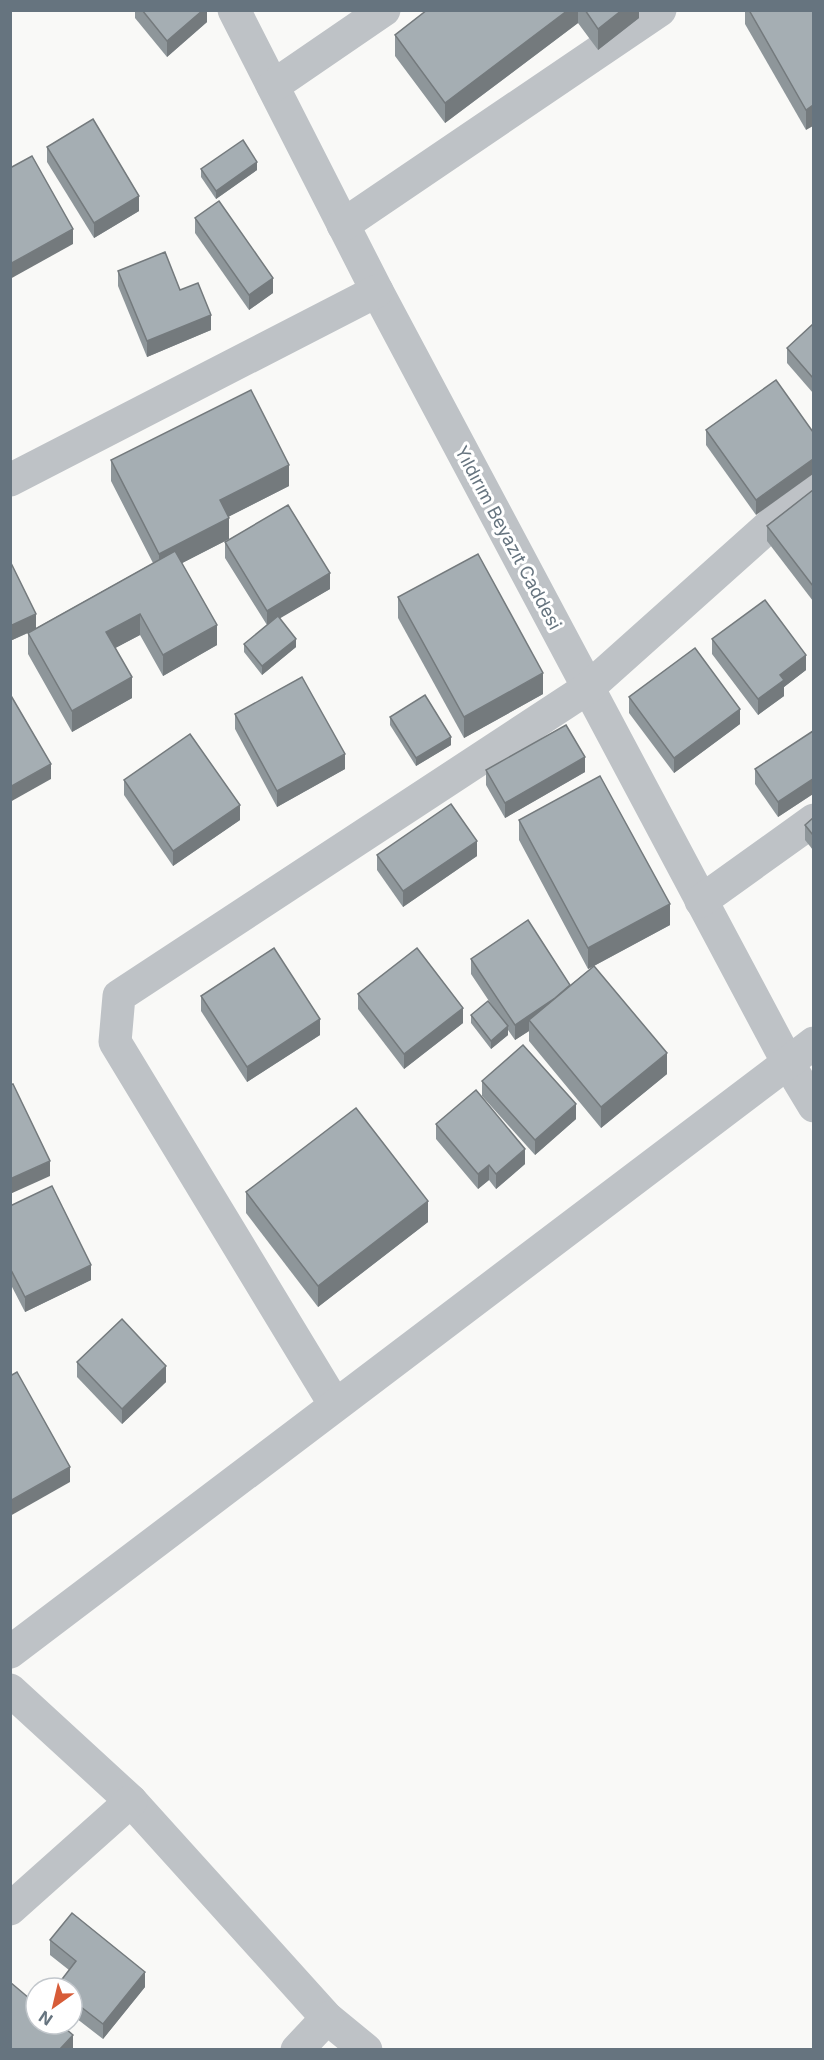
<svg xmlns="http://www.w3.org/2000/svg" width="824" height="2060" font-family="Inter,sans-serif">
	<rect width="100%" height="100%" fill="#f9f9f7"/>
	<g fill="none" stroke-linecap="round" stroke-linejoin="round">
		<!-- street -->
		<g stroke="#bec2c6" stroke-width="33">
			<path d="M234 10 377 291 788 1063 814 1106"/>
			<path d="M273 86 384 10"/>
			<path d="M343 225 660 10"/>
			<path d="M10 480 377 291"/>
			<path d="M701 901 814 820"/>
			<path d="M335 1405 115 1042 119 996 588 688 814 486"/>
			<path d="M10 1652 814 1043"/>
			<path d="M10 1690 131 1801 327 2018 366 2050"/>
			<path d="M10 1909 131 1801"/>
			<path d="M297 2050 327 2018"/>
		</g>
	</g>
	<!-- wall -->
	<g fill="#8e969a">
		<path d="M135 10H207V22L167 57 135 18Z"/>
		<path d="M427 10H639V18L598 50 578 23 445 123 395 56V35Z"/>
		<path d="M745 10H813L806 130 745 24Z"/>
		<path d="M47 147 139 211 94 238 47 162Z"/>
		<path d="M201 169 257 170 216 199 201 177Z"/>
		<path d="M195 218 273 293 249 310 195 233Z"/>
		<path d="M118 271 180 290 211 330 147 357 118 286Z"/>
		<path d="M813 324V393L787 363V348Z"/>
		<path d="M776 380 756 515 706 445V430Z"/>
		<path d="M111 460 289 486 228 517 229 539 182 563 217 645 163 676 140 635 115 648 132 698 72 732 28 654V633L10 641V561L36 628 153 563 111 481Z"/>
		<path d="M813 490V601L767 541V526Z"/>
		<path d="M225 542 330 589 279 618 296 647 262 675 244 652V644L267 625 225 558Z"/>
		<path d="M398 597 543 694 464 738 398 618Z"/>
		<path d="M712 639 806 670 784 687V696L758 715 712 654Z"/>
		<path d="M629 697 740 724 674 773 629 713Z"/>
		<path d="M235 714 345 769 277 807 235 729Z"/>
		<path d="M390 717 451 745 416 766 390 725Z"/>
		<path d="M813 731V794L778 817 755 784V769Z"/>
		<path d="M486 770 585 772 505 818 486 785Z"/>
		<path d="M124 780 240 820 173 866 124 795Z"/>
		<path d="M813 818V850L805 840V825Z"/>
		<path d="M519 820 670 925 594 966 667 1074 601 1128 529 1041V1031L515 1040 508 1030V1035L491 1049 471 1023V1015L495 1010 471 974V959L570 985 594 966 588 969 519 840Z"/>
		<path d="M377 855 477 856 403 907 377 870Z"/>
		<path d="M358 994 463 1023 404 1069 358 1009Z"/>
		<path d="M201 996 320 1035 247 1082 201 1011Z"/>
		<path d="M482 1081 576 1119 535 1155 482 1096Z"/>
		<path d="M436 1124 525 1164 496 1189 489 1180 478 1189 436 1139Z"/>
		<path d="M246 1192 428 1222 318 1307 246 1213Z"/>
		<path d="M10 1206 91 1280 25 1312 10 1283Z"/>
		<path d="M77 1362 166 1382 122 1424 77 1377Z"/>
		<path d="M50 1940 145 1987 103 2039 72 2015V1988H56L69 1970 50 1955Z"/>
	</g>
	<!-- shaded-wall -->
	<g fill="#747a7d">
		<path d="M203 10H207V22L167 57V41Z"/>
		<path d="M568 10H578V23L445 123V103Z"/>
		<path d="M622 10H639V18L598 50V29Z"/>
		<path d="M813 105V126L806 130V110Z"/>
		<path d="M10 112H11V127L10 128Z"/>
		<path d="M257 162V170L216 199V191Z"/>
		<path d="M139 196V211L94 238V223Z"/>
		<path d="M73 229V244L10 279V264Z"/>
		<path d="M273 278V293L249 310V295Z"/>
		<path d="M211 315V330L147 357V341Z"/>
		<path d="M813 459V474L756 515V500Z"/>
		<path d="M289 465V486L220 521V500Z"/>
		<path d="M229 518V539L159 575V554Z"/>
		<path d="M330 573V589L267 626V611Z"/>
		<path d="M36 614V629L10 641V626Z"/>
		<path d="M140 614V635L106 653V632Z"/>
		<path d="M217 625V645L163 676V655Z"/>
		<path d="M296 639V647L262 675V666Z"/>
		<path d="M806 655V670L784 687V696L758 715V699L780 675Z"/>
		<path d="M543 673V694L464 738V717Z"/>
		<path d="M132 677V698L72 732V711Z"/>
		<path d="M740 709V724L674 773V758Z"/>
		<path d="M451 737V745L416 766V758Z"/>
		<path d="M345 754V769L277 807V791Z"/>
		<path d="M585 757V772L505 818V803Z"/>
		<path d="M51 764V779L10 802V787Z"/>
		<path d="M813 779V794L778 817V802Z"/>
		<path d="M240 805V820L173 866V851Z"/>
		<path d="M477 841V856L403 907V891Z"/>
		<path d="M670 904V925L588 969V948Z"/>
		<path d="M572 987 529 1020V1031L515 1040V1025Z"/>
		<path d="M463 1008V1023L404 1069V1054Z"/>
		<path d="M320 1019V1035L247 1082V1067Z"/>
		<path d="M508 1026V1035L491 1049V1041Z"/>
		<path d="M667 1053V1074L601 1128V1107Z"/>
		<path d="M576 1104V1119L535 1155V1140Z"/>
		<path d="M525 1149V1164L496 1189V1174Z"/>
		<path d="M50 1161V1176L10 1194V1179Z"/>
		<path d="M489 1165V1180L478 1189V1174Z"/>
		<path d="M428 1201V1222L318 1307V1286Z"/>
		<path d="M91 1265V1280L25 1312V1297Z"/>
		<path d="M166 1366V1382L122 1424V1409Z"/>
		<path d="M70 1467V1482L10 1516V1501Z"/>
		<path d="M145 1972V1987L103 2039V2024Z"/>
		<path d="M73 2035V2049H60Z"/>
	</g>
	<!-- building -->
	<g fill="#a5aeb3" stroke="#747a7d" stroke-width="1.5">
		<path d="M142 10H203L167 41Z"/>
		<path d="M427 10H568L445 103 395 35Z"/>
		<path d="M585 10H622L598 29Z"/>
		<path d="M749 10H813V105L806 110Z"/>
		<path d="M93 119 139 196 94 223 47 147Z"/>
		<path d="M243 140 257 162 216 191 201 169Z"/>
		<path d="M32 156 73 229 10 264V168Z"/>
		<path d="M219 201 273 278 249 295 195 218Z"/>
		<path d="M165 252 180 290 198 283 211 315 147 341 118 271Z"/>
		<path d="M813 324V378L787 348Z"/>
		<path d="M776 380 813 432V459L756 500 706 430Z"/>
		<path d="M251 390 289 465 220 500 229 518 159 554 111 460Z"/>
		<path d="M813 490V586L767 526Z"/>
		<path d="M288 505 330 573 267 611 225 542Z"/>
		<path d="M175 551 217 625 163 655 140 614 106 632 132 677 72 711 28 633Z"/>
		<path d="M478 554 543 673 464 717 398 597Z"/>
		<path d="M10 561 36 614 10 626Z"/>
		<path d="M765 600 806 655 780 675 784 680 758 699 712 639Z"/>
		<path d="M278 616 296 639 262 666 244 644Z"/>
		<path d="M695 648 740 709 674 758 629 697Z"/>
		<path d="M302 677 345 754 277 791 235 714Z"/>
		<path d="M10 694 51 764 10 787Z"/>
		<path d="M425 695 451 737 416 758 390 717Z"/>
		<path d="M566 725 585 757 505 803 486 770Z"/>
		<path d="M813 731V779L778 802 755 769Z"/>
		<path d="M190 734 240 805 173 851 124 780Z"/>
		<path d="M600 776 670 904 588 948 519 820Z"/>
		<path d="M451 804 477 841 403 891 377 855Z"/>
		<path d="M813 818V835L805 825Z"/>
		<path d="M528 920 570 985 555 998 515 1025 471 959Z"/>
		<path d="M274 948 320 1019 247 1067 201 996Z"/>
		<path d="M417 948 463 1008 404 1054 358 994Z"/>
		<path d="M594 966 667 1053 601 1107 529 1020Z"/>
		<path d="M488 1001 508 1026 491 1041 471 1015Z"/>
		<path d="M523 1045 576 1104 535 1140 482 1081Z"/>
		<path d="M13 1084 50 1161 10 1179V1085Z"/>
		<path d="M476 1090 525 1149 496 1174 489 1165 478 1174 436 1124Z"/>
		<path d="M356 1108 428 1201 318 1286 246 1192Z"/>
		<path d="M52 1186 91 1265 25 1297 10 1268V1206Z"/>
		<path d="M122 1319 166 1366 122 1409 77 1362Z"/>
		<path d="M17 1372 70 1467 10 1501V1376Z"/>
		<path d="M72 1913 145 1972 103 2024 72 2000V1988H58L56 1987 76 1961 50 1940Z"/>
		<path d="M10 1982 36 2004V2024H60L73 2035 60 2049H10Z"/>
	</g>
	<g text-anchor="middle" stroke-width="6" stroke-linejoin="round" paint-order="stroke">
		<!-- street labels -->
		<g font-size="18" fill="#66747f" stroke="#fff">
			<text transform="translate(508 538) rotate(62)" y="6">Yıldırım Beyazıt Caddesi</text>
		</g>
	</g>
	<!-- border -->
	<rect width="824" height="2060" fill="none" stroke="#66747f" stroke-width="24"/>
	<!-- north arrow -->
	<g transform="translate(54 2006) rotate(214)"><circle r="28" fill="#ffffff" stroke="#c2c7cc" stroke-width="1.5"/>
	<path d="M0-4.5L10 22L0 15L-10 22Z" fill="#d75c38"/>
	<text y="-9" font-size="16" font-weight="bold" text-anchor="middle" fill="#66747f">N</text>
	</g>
</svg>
